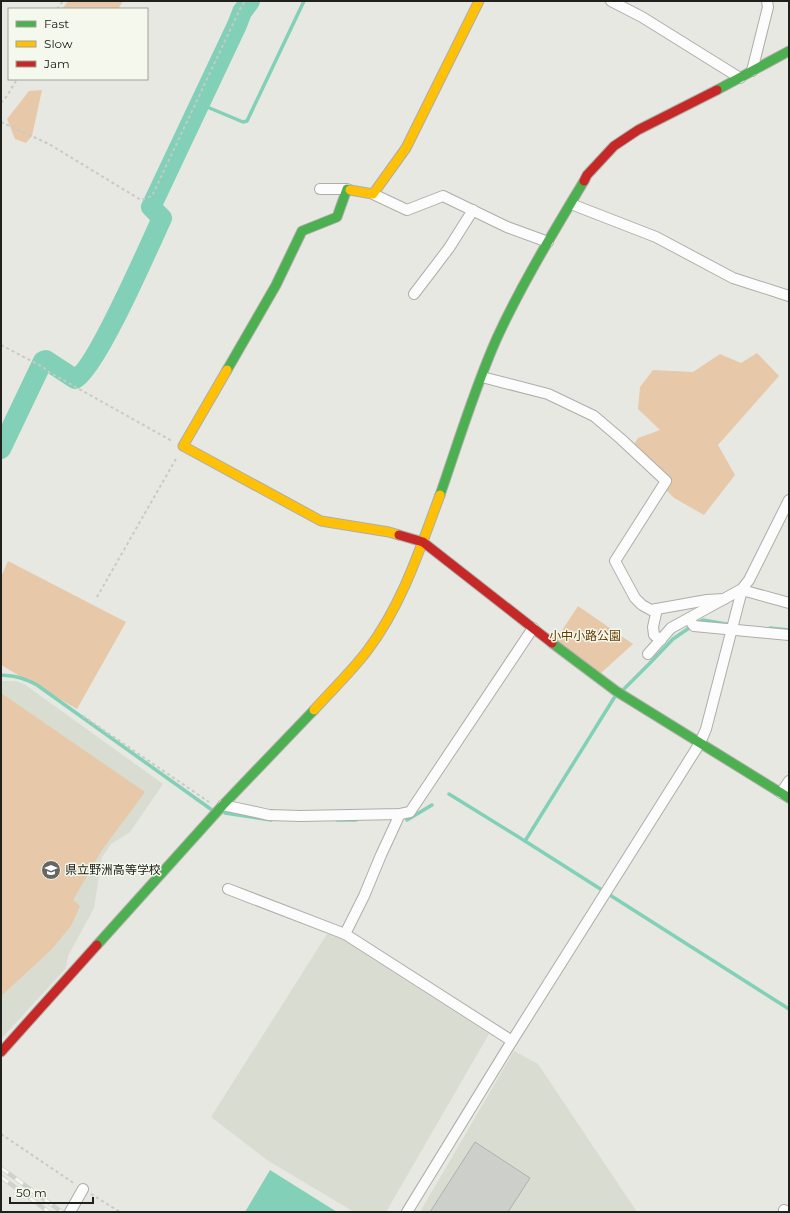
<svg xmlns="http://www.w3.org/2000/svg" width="790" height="1213" font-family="Montserrat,'Noto Sans JP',sans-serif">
	<rect width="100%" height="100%" fill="#e7e8e2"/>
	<!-- built -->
	<g fill="#d9dcd0">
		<path d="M1 681H15L24 684 163 784 130 832 111 844 102 857 94 908 68 956 66 968 1 1039Z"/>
		<path d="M329 931 489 1034 386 1212H354L267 1160 211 1117Z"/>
		<path d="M514 1051 538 1064 637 1212H420Z"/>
	</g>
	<!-- green -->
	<g fill="#e7c9a9">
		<path d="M68 1H123L118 9H62Z"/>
		<path d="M42 90 32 136 26 143 15 139 7 119 29 91Z"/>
		<path d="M757 353 779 376 718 445 735 475 704 515 674 498 629 452 638 438 660 430 638 409 640 387 653 370 693 372 720 354 741 363Z"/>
		<path d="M8 561 126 622 77 709 1 665V577Z"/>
		<path d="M578 606 633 644 601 673 555 641Z"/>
		<path d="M1 693 145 792 102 850 73 900 80 906 71 926 51 950 1 996Z"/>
	</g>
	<!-- water -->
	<path fill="#82d0b7" d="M270 1170 337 1212H245Z"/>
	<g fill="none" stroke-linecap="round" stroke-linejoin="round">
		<!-- stream -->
		<g stroke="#82d0b7" stroke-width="3.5">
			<path d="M200 104 243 122 247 121 304 1"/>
			<path d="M697 623 703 620 732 625"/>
			<path d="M770 628 789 630"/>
			<path d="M1 675C16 676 24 678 37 685L212 810"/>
			<path d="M622 691 650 663 673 639 692 626"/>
			<path d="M449 794 525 841 614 698 617 695"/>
			<path d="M225 813 271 820"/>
			<path d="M337 820H356"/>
			<path d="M407 820 432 805"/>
			<path d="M525 841 789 1009"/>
		</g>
		<!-- river -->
		<path stroke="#82d0b7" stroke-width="20" d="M1 449 43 361 46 360 75 379C95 371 150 244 162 218L151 207 237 25 242 12 250 1"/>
	</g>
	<!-- building -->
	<path fill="#cdcfcb" stroke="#aeb0ac" d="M475 1142 530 1178 508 1212H430Z"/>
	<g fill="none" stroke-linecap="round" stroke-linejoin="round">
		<defs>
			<g id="street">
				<path d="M611 1 642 17 740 78"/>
				<path d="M752 71 768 7 767 1"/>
				<path d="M320 189H347"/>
				<path d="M373 194 407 210 443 196 507 227 548 242"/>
				<path d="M571 204 656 237 733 278 789 296"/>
				<path d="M414 294 449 248 473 210"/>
				<path d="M482 377 548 394 594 416 621 439 666 481 615 561 635 598 642 605 651 610 707 600 724 599"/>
				<path d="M657 609 653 627 654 635 661 640"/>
				<path d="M689 619 694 626 789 635"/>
				<path d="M648 654 671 628 742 589 749 580 789 500"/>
				<path d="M781 793 789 781"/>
				<path d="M223 805 269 815 300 816 400 814 410 812 533 628"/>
				<path d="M400 814 381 855 364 896 345 934 512 1041"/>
				<path d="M228 889 345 934"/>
				<path d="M784 1210 787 1212"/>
				<path d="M70 1212 83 1189"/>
				<path d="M407 1212 512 1041 700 743 706 729 742 590 789 603"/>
			</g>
			<g id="fast">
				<path d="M717 90 789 51"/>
				<path d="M227 370 276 285 302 231 337 217 347 189 350 190"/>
				<path d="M440 495C458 443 474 390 496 340 521 285 553 233 584 181"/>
				<path d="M552 643 616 691 789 798"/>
				<path d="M97 945 223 805 314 710"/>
			</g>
			<g id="slow">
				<path d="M350 190 373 194 406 148 479 1"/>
				<path d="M227 370 183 446 321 521 389 532 399 535"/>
				<path d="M314 710C331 691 351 672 367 651 402 605 420 549 440 495"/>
			</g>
			<g id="jam">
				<path d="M584 181 587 175 614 146 638 130 717 90"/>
				<path d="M399 535 423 542 552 643"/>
				<path d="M1 1052 97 945"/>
			</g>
		</defs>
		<!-- street casing -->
		<use href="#street" stroke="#adaea9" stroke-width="12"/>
		<!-- fast casing -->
		<use href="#fast" stroke="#adaea9" stroke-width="11"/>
		<!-- slow casing -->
		<use href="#slow" stroke="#adaea9" stroke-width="11"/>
		<!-- jam casing -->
		<use href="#jam" stroke="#adaea9" stroke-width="11"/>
		<!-- path -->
		<g stroke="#c9c9c7" stroke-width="2" stroke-dasharray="3 3" stroke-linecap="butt">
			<path d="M57 9 63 1"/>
			<path d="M1 103 7 96 17 79"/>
			<path d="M1 122 49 144 141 200 152 196 240 9 245 1"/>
			<path d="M1 345 43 367 47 371 172 441"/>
			<path d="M97 597 177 457"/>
			<path d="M83 716 209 802"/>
			<path d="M1 1134 75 1184"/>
			<path d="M91 1194 120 1212"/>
		</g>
		<!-- street -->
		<use href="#street" stroke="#fbfcfb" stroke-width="10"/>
		<!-- fast -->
		<use href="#fast" stroke="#4caf50" stroke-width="9"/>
		<!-- slow -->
		<use href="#slow" stroke="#ffc107" stroke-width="9"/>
		<!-- jam -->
		<use href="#jam" stroke="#c62828" stroke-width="9"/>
		<defs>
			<g id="rail">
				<path d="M1 1168 62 1212"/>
				<path d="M1 1177 49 1212"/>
			</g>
		</defs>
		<!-- rail casing -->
		<use href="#rail" stroke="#d0d0ce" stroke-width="4.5"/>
		<!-- rail -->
		<use href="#rail" stroke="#f5f8ed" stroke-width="3" stroke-dasharray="9" stroke-linecap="butt"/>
	</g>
	<!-- icons -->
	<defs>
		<symbol id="school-disc" viewBox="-11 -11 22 22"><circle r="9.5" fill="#666762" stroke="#f5f8ed"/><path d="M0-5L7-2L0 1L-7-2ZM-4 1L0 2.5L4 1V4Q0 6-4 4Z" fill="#fff"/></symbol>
	</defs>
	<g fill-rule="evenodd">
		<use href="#school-disc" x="40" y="859" width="22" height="22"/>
	</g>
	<g text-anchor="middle" stroke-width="3" stroke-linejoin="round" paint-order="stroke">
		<!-- park labels -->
		<g font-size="12" fill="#653b03" stroke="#f5f8ed">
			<text x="585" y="640">小中小路公園</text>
		</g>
		<!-- poi labels -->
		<g font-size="12" fill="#20211d" stroke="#f5f8ed" text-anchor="start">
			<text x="65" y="874">県立野洲高等学校</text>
		</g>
	</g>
	<!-- border -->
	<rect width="790" height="1213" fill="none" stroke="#20211d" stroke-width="4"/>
	<!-- legend -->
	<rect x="8" y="8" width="140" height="72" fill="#f5f8ed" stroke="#a0a29a"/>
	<rect x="16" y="21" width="20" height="6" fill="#4caf50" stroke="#a0a29a"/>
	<text x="44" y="28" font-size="12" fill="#20211d">Fast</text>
	<rect x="16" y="41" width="20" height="6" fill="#ffc107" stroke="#a0a29a"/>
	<text x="44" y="48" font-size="12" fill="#20211d">Slow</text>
	<rect x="16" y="61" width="20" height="6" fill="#c62828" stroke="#a0a29a"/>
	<text x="44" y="68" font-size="12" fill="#20211d">Jam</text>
	<!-- scale -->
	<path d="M10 1197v6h83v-6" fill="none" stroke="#20211d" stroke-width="2"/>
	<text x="16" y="1197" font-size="12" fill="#20211d" stroke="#f5f8ed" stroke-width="3" paint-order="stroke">50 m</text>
</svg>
